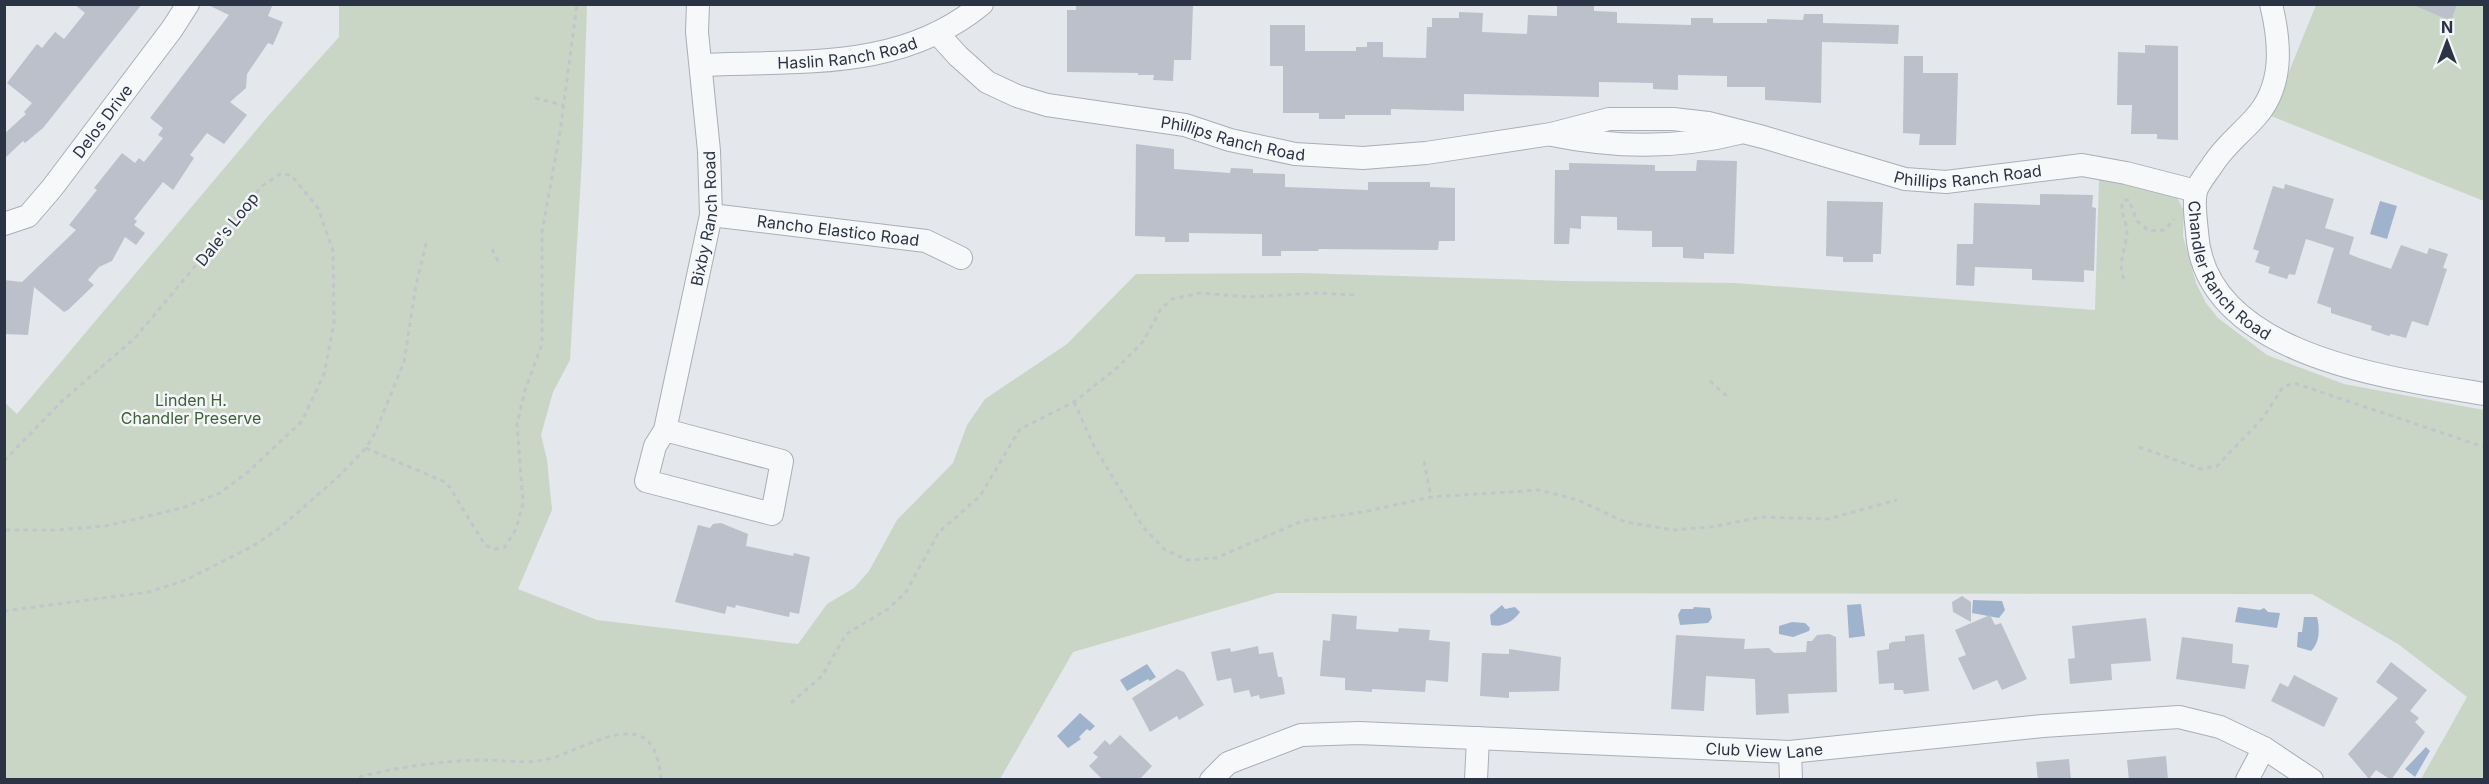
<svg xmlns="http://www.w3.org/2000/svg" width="2489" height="784" font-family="Inter,sans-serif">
	<rect width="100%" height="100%" fill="#e4e7ec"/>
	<!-- green -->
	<g fill="#c9d6c5">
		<path d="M339 5H587L582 159 570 360 553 392 541 435 547 460 552 510 518 589 597 620 798 644 827 604 854 588 869 571 897 520 953 463 967 425 985 399 1067 344 1136 274 1300 273 1566 281 1735 283 2095 310 2099 180H2108L2177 197 2184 211 2183 236 2196 283 2206 303 2218 318 2267 355 2344 384 2484 410V779H2421L2467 697 2398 644 2312 594 1276 593 1073 652 1000 779H5L4 402 17 414 269 115 339 37Z"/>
		<path d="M2316 5H2484V201L2271 116Z"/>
	</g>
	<!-- water -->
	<g fill="#9fb4cc">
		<path d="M2380 201 2397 206 2387 239 2370 234Z"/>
		<path d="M1973 600 2002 601 2005 610 1999 618 1972 613Z"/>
		<path d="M1861 604 1865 636 1849 638 1847 605Z"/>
		<path d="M1502 605 1505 609 1515 607 1520 612C1514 621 1502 628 1491 625L1490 615Z"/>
		<path d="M1694 607 1710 608 1712 618 1708 623 1680 625 1678 615 1681 609H1693Z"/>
		<path d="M2238 607 2260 610 2264 608 2268 612 2280 613 2277 628 2235 622Z"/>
		<path d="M2304 617H2317C2320 628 2320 643 2311 651L2297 647 2298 632H2302Z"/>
		<path d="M1792 622 1805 623 1810 628 1809 631 1793 637 1779 634V626Z"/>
		<path d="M1147 664 1156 677 1150 681 1148 679 1127 691 1120 680Z"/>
		<path d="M1080 713 1095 726 1090 731 1087 729 1079 737 1081 739 1068 748 1057 736Z"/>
		<path d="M2426 747 2430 751 2415 777 2405 769Z"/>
	</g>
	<!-- building -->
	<g fill="#bbc0ca">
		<path d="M74 4H142L43 128 25 143 23 141 4 159V134L26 114 24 112 32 103 7 83 37 44 42 48 55 32 64 39 85 13Z"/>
		<path d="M206 4H273L268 16 283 22 273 45 268 43 247 74 246 88 230 102 247 115 224 144 207 133 190 155 194 158 173 190 163 182 134 219 137 221 134 225 145 233 136 245 125 237 112 261 99 267 88 280 94 285 68 310 64 312 34 287 28 335 4 334V280L22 282 76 230 69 225 97 190 94 188 122 153 135 163 139 158 144 162 163 138 158 135 163 128 150 118 229 15Z"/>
		<path d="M1076 4 1193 5 1191 60H1174L1173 81 1153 80 1154 75H1138V73L1067 72V10H1076Z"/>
		<path d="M1557 4H1594V11L1617 12V23L1691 25V18H1713V23H1767V19L1803 20 1804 14H1823V23L1899 25 1898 44 1822 42 1821 103 1765 100V87H1727V76L1678 75V90L1653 89V83L1599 82V97L1464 94V111L1391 109V115H1345V119H1319V113H1283V66H1270V25H1305V51H1356V47H1367V42H1383V57L1426 58 1427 27H1432V18H1459V12L1483 13 1482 32 1527 34 1528 15 1557 16Z"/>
		<path d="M2411 4H2457L2451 21Z"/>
		<path d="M2145 45 2178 46V140L2157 139V134H2131L2132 105H2117L2118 52 2145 53Z"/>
		<path d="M1904 56H1923V73H1958L1956 145H1919L1920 134 1903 133Z"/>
		<path d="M1136 144 1174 149V169L1230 173 1231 168 1253 169V173L1285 174V187L1368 190V182H1430V187L1455 188V241H1439L1438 250 1319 249 1318 251H1281V256H1262V234L1189 233V242H1165V237L1135 236Z"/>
		<path d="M1697 160 1737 161 1734 254 1704 253V259L1683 258V247H1652V231L1617 230V217L1581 216V229L1570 228 1569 244H1554L1555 170H1569V163L1655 165V171H1696Z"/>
		<path d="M2285 184 2334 199 2325 228 2354 237 2349 254 2359 258 2391 269 2401 245 2427 254 2429 248 2448 254 2443 268 2447 269 2428 326 2412 321 2406 338 2391 334 2389 336 2371 330 2372 326 2331 313V308L2317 303 2334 248 2306 239 2295 275 2289 274 2287 279 2268 273 2270 267 2255 262 2259 251 2253 249 2273 186 2284 189Z"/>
		<path d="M2040 194 2093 195 2092 207 2096 208 2094 271 2084 270V282L2032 280V269L1975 267 1974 286 1956 285 1957 244H1973L1974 203 2040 205Z"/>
		<path d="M1827 201 1883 202 1881 254H1873V262H1843V257L1826 256Z"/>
		<path d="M721 523 748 534 746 546 793 556 794 553 810 557 799 614 790 612 789 617 736 605 735 608 727 606 725 614 675 602 698 525 710 528 713 524Z"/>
		<path d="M1962 596 1971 602V622L1953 612 1952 602Z"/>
		<path d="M1332 614 1357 616 1356 629 1398 632 1399 628 1430 630 1429 640 1450 642 1448 682 1426 680 1425 692 1372 689V692L1345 690V678L1320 676 1323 640 1330 641Z"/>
		<path d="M1990 615 1995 625 2001 623 2027 679 2002 690 1997 680 1973 690 1958 658 1966 655 1955 630Z"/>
		<path d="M2146 618 2151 661 2111 664 2112 680 2070 684 2068 659 2075 658 2072 626Z"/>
		<path d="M1829 634 1836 637 1837 692 1788 694 1789 713 1756 715 1755 679 1706 676 1704 711 1671 709 1676 635 1745 639 1744 649 1769 648 1774 653 1806 652 1807 641H1812L1817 635Z"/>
		<path d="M1924 634 1929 691 1904 694 1903 690H1894V683L1879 684 1877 651 1889 649V644L1892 642 1905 641V636Z"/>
		<path d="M2182 637 2233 644 2232 663 2249 665 2245 689 2176 679Z"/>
		<path d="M1258 646 1259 654 1273 652 1278 677H1282L1285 694 1260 699 1259 695 1251 697 1249 690 1234 693 1231 678 1217 681 1211 652 1230 648 1231 652Z"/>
		<path d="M1509 649 1561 657 1559 691 1509 692V698L1480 696 1482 653 1509 654Z"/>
		<path d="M2391 662 2427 690 2410 711 2419 718 2415 722 2425 732 2391 780 2376 770 2369 779 2348 754 2398 698 2376 682Z"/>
		<path d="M1177 669 1184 672 1204 705 1179 720 1177 716 1150 732 1132 698Z"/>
		<path d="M2294 675 2338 698 2324 727 2271 701 2280 683 2288 687Z"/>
		<path d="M1120 735 1152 766 1139 780H1103L1089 766 1098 757 1093 753 1105 740 1110 745Z"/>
		<path d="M2166 756 2168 780H2129L2127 760Z"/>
		<path d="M2069 759 2071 780H2038L2036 762Z"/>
	</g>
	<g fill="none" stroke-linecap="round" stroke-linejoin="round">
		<defs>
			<g id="minor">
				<path id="s1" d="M2271 4C2281 45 2284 88 2253 120 2239 135 2224 147 2213 164 2208 172 2199 182 2196 191 2193 203 2196 220 2197 232 2204 356 2391 378 2484 394"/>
				<path id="s2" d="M939 35 958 56 987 82 1017 96 1047 105 1185 125 1230 140 1295 154 1363 158 1426 153 1551 134 1609 119H1673L1708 123 1763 137 1905 179 1946 182 2082 165 2126 173 2196 191"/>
				<path id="s3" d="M701 65C799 60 900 72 982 4"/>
				<path d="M1552 135C1615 148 1677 149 1739 133"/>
				<path id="s4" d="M711 215 926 241 961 258"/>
				<path id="s5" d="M4 224 28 216 52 188 172 29 188 4"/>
				<path id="s6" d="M665 430 655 446 646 481 772 514 782 461 665 430 711 215 709 151 697 32 698 4"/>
				<path d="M1790 752 1791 780"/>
				<path id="s7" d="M1211 780 1228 763 1301 735 1359 733 1790 752 2043 726 2179 717 2220 727 2264 748 2312 780"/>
				<path d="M1476 780 1478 738"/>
				<path d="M2247 780 2264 748"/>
			</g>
		</defs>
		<!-- minor casing -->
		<use href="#minor" stroke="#a9aeb7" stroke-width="24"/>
		<!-- path -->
		<g stroke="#c2c5cb" stroke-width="3" stroke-dasharray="4.5 4.5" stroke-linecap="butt">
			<path d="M535 98 563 105"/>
			<path d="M492 249 500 265"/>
			<path d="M2124 279C2117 263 2126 249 2127 232 2127 220 2118 211 2124 200H2129L2137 221 2149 231 2165 230 2174 219"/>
			<path d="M1710 381 1730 399"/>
			<path d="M1074 402 1095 448 1143 527 1164 549 1187 560 1216 558 1302 521 1363 512 1431 497 1540 490 1578 500 1625 522 1673 530 1711 527 1762 517 1828 519 1897 500"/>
			<path d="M2139 447 2201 469 2217 466 2262 419 2283 387 2294 383 2484 447"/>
			<path d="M366 448 447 483 485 545 495 549 505 547 516 529 523 503 517 424 525 390 542 344V232L560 132 577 4"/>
			<path d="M4 461 61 402 135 338 262 186 280 174 291 175 318 208 333 251 334 323 324 374 302 421 248 472 220 493 182 508 106 526 56 530H4"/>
			<path d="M1424 461 1431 497"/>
			<path d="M4 611 149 592 186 580 251 547 280 528 338 477 366 448 375 433 404 362 416 285 427 240"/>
			<path d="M791 703 822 676 846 634 888 609 906 592 939 532 980 496 1020 429 1074 402 1118 367 1142 343 1161 309 1172 299 1200 293 1249 297 1315 293 1356 295"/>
			<path d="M359 777C398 767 440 761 481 760 502 760 524 764 544 760 571 755 613 726 640 736 656 742 660 765 661 780"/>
		</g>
		<!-- minor -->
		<use href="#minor" stroke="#f7f8fa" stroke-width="22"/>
	</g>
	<g text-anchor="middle" stroke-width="5" stroke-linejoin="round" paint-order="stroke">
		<!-- street labels -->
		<g font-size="16" fill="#2b3445" stroke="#f4f6f9">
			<text dy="6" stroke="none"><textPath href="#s3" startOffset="147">Haslin Ranch Road</textPath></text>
			<text dy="6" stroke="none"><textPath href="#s5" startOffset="146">Delos Drive</textPath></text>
			<text dy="6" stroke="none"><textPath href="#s2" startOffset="321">Phillips Ranch Road</textPath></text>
			<text dy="6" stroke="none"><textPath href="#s2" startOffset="1070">Phillips Ranch Road</textPath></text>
			<text dy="6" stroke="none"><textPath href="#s6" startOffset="576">Bixby Ranch Road</textPath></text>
			<text transform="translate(227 229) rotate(-51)" y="6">Dale's Loop</text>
			<text dy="6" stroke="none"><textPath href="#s4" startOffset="128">Rancho Elastico Road</textPath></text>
			<text dy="6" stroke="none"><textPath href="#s1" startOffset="306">Chandler Ranch Road</textPath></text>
			<text dy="6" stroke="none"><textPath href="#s7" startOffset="566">Club View Lane</textPath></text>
		</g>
		<!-- park labels -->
		<g font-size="16" fill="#3f6138" stroke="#f4f6f9">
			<text x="191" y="406">Linden H.<tspan x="191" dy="18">Chandler Preserve</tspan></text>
		</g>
	</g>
	<!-- border -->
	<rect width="2489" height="784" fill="none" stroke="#2b3445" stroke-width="12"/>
	<!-- north arrow -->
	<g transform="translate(2447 42)" stroke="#f4f6f9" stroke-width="4.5" paint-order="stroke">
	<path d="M0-4.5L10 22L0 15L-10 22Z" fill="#2b3445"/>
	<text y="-9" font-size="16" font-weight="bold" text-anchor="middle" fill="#2b3445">N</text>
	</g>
</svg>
